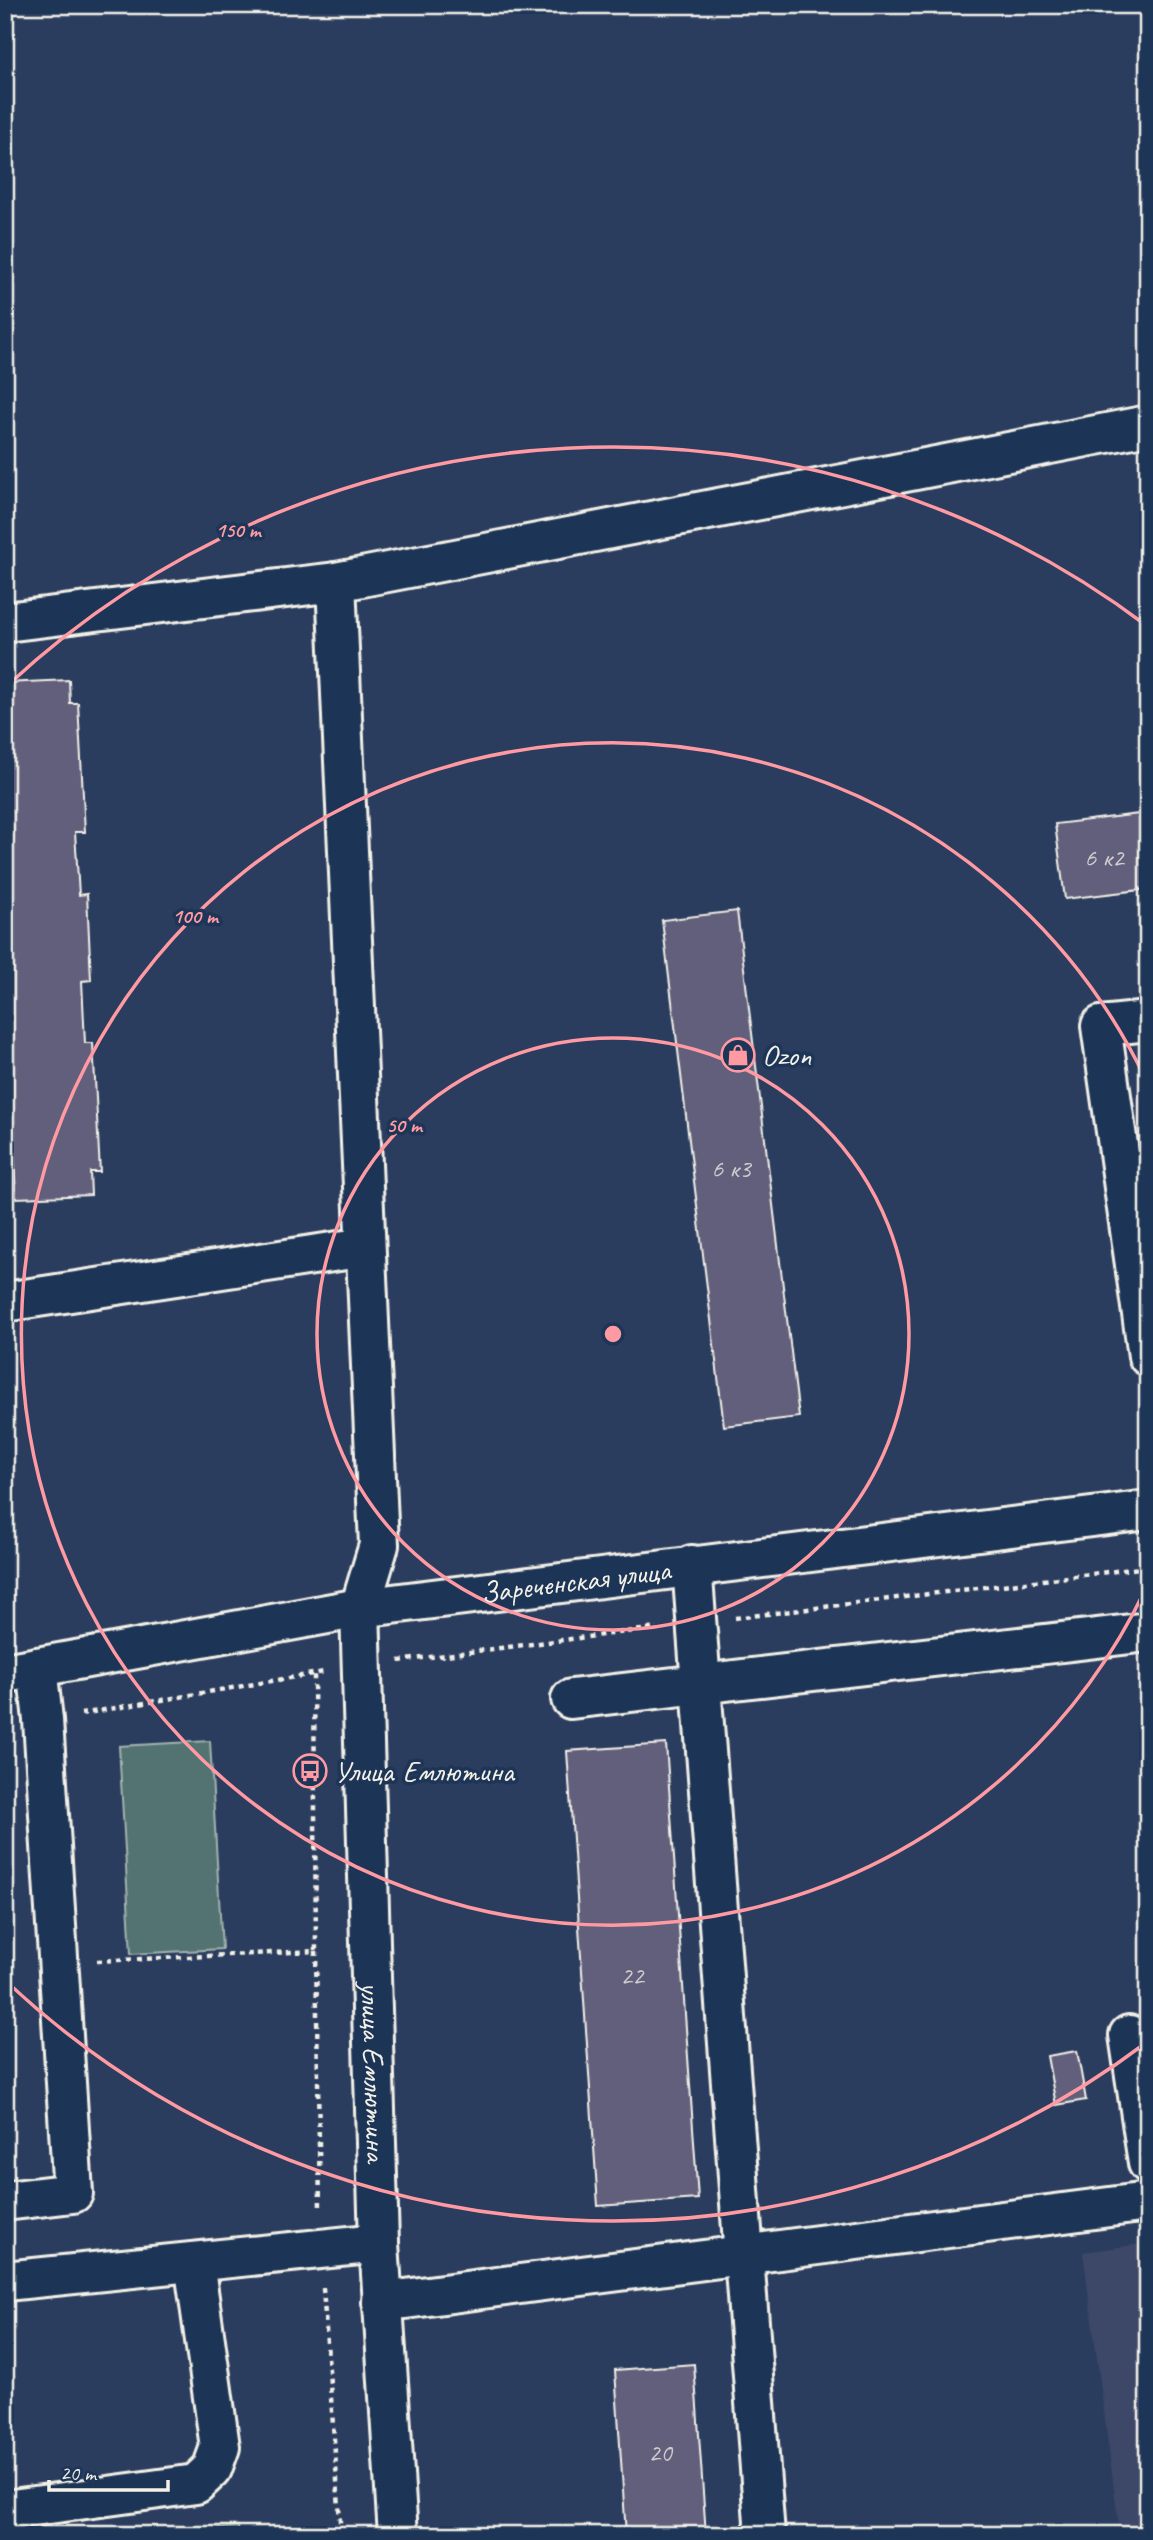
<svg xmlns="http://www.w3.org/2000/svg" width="1153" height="2540" font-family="Caveat,sans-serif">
	<rect width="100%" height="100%" fill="#2b3d5f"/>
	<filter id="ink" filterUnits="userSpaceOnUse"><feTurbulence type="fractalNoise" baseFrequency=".0143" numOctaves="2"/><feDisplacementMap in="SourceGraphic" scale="14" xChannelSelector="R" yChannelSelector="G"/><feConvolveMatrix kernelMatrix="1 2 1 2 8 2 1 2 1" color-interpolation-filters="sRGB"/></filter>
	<g filter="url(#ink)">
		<!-- built -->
		<path fill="#3c4768" d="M1148 2243V2535H1120L1083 2252Z"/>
		<!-- green -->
		<g fill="#527373" stroke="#a3b2ae" stroke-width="2">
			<path d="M210 1741 222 1949 131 1954 119 1746Z"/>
			<path d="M238 2526 239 2535H163Z"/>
		</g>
		<!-- building -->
		<g fill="#625f7d" stroke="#f4f1e8" stroke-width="2">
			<path d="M69 680 70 703H78L85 832H75L79 895 87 894 91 980 82 981 85 1043H93L100 1172H90L91 1195 16 1198 14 1155 5 1156V1088H11L9 1047 5 1048V683Z"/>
			<path d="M1148 813V889L1065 899 1055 824Z"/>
			<path d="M737 911 799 1417 724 1426 662 920Z"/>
			<path d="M1144 1688H1148V1717Z"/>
			<path d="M666 1744 698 2199 598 2206 567 1751Z"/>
			<path d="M1077 2051 1086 2100 1056 2105 1047 2056Z"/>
			<path d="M694 2364 706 2535H626L615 2370Z"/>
		</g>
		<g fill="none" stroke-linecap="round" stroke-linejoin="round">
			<defs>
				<g id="minor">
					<path id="s1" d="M336 582 379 1545 360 1608 379 2243 398 2535"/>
					<path d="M5 622 336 582 1148 425"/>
					<path d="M1148 1021 1101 1026 1148 1356"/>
					<path d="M5 1302 365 1247"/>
					<path d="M692 1565 765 2535"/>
					<path id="s2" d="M5 1673 360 1608 1148 1510"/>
					<path d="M571 1699 1148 1632"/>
					<path d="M1129 2035 1148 2163"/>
					<path d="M5 2201 73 2193 43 1720 37 1667"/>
					<path d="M5 2281 379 2243"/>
					<path d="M382 2302 1148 2202"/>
					<path d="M5 2510 196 2484 212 2469 220 2447 194 2262"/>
				</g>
			</defs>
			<!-- minor casing -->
			<use href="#minor" stroke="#f4f1e8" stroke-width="44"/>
			<!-- path -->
			<g stroke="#f4f1e8" stroke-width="4.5" stroke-dasharray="5 5" stroke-linecap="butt">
				<path d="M735 1618 1148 1567"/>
				<path d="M399 1661 657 1628"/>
				<path d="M81 1714 324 1672"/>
				<path d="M316 1951 320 2209"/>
				<path d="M97 1961 316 1951 314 1674"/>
				<path d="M323 2288 341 2535"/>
			</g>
			<!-- minor -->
			<use href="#minor" stroke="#1d3557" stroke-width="38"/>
		</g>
	</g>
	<!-- distance rings -->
	<g fill="none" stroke="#ff9aa2" stroke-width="3.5">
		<circle cx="613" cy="1334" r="296"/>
		<path d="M1146 1588A591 591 0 1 1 1146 1080"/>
		<path d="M1147 2042A887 887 0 0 1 8 1983M8 685A887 887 0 0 1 1147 626"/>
	</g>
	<!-- icons -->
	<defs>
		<symbol id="shop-ring" viewBox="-11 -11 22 22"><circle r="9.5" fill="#1d3557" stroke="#ff9aa2" stroke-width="1.5"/><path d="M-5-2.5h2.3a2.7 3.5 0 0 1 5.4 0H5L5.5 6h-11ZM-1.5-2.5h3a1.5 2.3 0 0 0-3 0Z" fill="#ff9aa2"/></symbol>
		<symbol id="bus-ring" viewBox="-11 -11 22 22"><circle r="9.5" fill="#1d3557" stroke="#ff9aa2" stroke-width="1.5"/><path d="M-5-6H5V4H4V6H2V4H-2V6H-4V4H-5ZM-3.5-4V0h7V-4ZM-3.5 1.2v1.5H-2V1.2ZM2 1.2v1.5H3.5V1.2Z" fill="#ff9aa2"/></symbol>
	</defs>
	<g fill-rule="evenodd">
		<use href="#shop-ring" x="719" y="1036" width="38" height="38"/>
		<use href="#bus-ring" x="291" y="1752" width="38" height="38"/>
	</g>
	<g text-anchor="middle" stroke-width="7" stroke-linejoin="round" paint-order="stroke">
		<!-- number labels -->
		<g font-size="26" fill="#d0cccd">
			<text x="1104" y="866">6 к2</text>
			<text x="731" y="1177">6 к3</text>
			<text x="632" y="1984">22</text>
			<text x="660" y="2461">20</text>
		</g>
		<!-- poi labels -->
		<g font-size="30" fill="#f4f1e8" stroke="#1d3557" text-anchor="start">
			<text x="762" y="1065">Ozon</text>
			<text x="334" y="1781">Улица Емлютина</text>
		</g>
		<!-- street labels -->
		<g font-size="30" fill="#f4f1e8" stroke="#1d3557">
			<text dy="10" stroke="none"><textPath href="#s2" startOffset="578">Зареченская улица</textPath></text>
			<text dy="10" stroke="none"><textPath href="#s1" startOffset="1494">улица Емлютина</textPath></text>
		</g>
	</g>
	<circle cx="613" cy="1334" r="10" fill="#ff9aa2" stroke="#1d3557" stroke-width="3.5"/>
	<g font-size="21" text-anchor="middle" font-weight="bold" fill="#ff9aa2" stroke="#1d3557" stroke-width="7" stroke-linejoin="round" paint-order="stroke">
		<text x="238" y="537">150 m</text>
		<text x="195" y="923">100 m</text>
		<text x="404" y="1132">50 m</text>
	</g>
	<!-- margin -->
	<rect width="1153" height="2540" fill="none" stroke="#1d3557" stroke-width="28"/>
	<rect x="14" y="14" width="1125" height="2512" fill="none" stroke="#f4f1e8" stroke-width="2.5" filter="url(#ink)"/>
	<!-- scale -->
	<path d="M49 2480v10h119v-10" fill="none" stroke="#f4f1e8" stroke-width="3.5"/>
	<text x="60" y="2480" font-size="21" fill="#f4f1e8" stroke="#1d3557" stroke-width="5" paint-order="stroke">20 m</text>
</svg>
